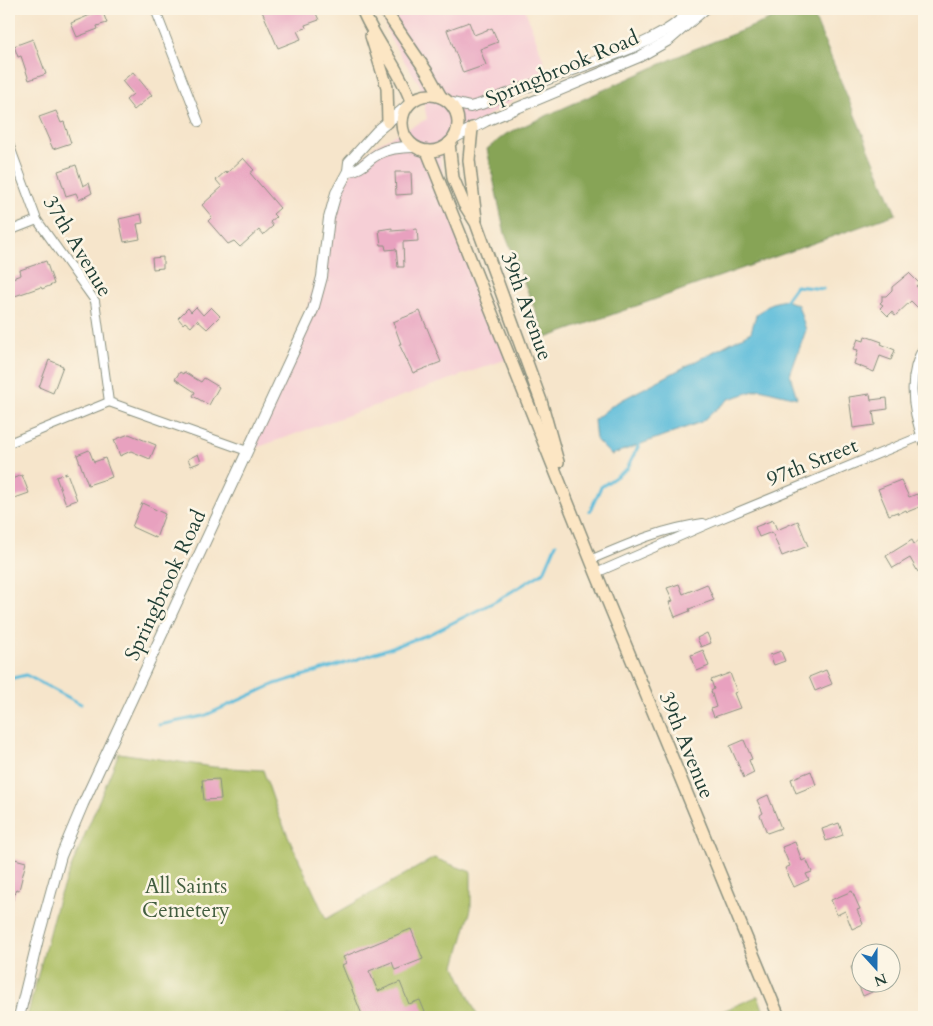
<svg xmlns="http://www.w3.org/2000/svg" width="933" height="1026" font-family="Cardo,serif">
	<rect width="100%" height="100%" fill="#fcf5e5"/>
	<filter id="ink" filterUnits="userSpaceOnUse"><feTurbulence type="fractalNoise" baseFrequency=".02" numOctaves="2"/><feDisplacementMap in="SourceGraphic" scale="10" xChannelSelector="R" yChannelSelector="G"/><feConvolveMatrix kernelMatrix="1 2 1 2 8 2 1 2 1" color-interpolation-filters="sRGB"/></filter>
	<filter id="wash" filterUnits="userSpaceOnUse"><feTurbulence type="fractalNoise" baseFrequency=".0096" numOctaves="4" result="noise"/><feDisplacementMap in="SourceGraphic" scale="20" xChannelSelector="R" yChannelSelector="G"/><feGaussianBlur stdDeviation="1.12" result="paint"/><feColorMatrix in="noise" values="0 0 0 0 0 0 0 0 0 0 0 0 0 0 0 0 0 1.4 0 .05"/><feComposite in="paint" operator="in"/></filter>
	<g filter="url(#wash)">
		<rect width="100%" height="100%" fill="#f6e5cb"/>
		<!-- built -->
		<path fill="#f6cfd6" d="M381 9H525L550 78 446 141 440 159 450 210 510 358 247 451 299 342 335 198 361 159 377 144 427 119 420 85 390 39Z"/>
		<!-- green -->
		<g fill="#aabd61" stroke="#647d4a">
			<path d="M119 753 213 767 263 770 279 816 326 919 434 858 471 872V909L455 966 478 1017H27L58 899Z"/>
			<path d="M758 996 766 1017H709Z"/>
		</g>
		<!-- forest -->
		<path fill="#87a457" stroke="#537046" d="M797 9H811L896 214 546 338 505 234 487 149 506 134 692 50Z"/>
		<!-- water -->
		<path fill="#5cbcda" stroke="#3e7c87" d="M785 300 798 305 806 330 790 375 797 398 760 389 729 399 701 422 611 455 596 440 594 420 614 404 751 332 756 315 772 303Z"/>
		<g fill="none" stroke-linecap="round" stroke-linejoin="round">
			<!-- stream -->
			<g stroke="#5cbcda" stroke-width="3">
				<path d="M783 304 796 286 823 289"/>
				<path d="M590 511 601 487 627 469 641 441"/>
				<path d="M9 679 26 675 81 704"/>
				<path d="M159 725 204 716 275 684 352 661 430 634 496 601 544 572 556 544"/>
			</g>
		</g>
		<g id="blocks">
			<!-- building -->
			<g fill="#e8a1bf">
				<path d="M261 9H314L319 20 305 25 306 28 297 31 301 39 278 48Z"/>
				<path d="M102 10 107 23 97 26 98 29 77 37 71 23Z"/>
				<path d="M469 22 474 35 492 28 498 42 480 49 486 65 463 73 447 30Z"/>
				<path d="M33 39 46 74 29 80 21 56 18 57 14 46Z"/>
				<path d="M133 72 152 95 134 110 126 100 133 94 122 81Z"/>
				<path d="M56 111 61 123 64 122 71 143 53 149 39 117Z"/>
				<path d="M243 158 254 170 250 173 280 208 273 214 276 217 270 222 273 226 263 235 259 230 240 247 234 241 228 244 208 221 212 217 202 205 222 187 216 180 226 171 227 173Z"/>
				<path d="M76 165 83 186 89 183 92 193 79 200 76 193 66 196 58 171Z"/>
				<path d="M395 172H411L412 194 396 195Z"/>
				<path d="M141 214 143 223 137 224 140 239 124 242 119 219Z"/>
				<path d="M392 228V231L417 229 418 241 403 242 404 267H398L396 249 386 250 385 245H381L379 230Z"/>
				<path d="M163 257V268L153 269 152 258Z"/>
				<path d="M46 261 54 284 42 289 41 287 9 298V279L21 275 20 270Z"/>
				<path d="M909 273 919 283 916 286 924 294V302L918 308 911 301 895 316 892 312 888 316 880 308 883 305 880 303 882 301V296H886L892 290V287Z"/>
				<path d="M196 307 203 315 211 307 220 316 207 329 197 320 191 327 185 322 183 324 178 318 188 308 191 312Z"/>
				<path d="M420 311 441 362 413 373 399 344H401L393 322Z"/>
				<path d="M865 336 882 342 881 344 895 350 891 360 880 356 874 372 854 364 858 350 854 349 858 339 864 341Z"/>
				<path d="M49 360 63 366 53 393 39 387Z"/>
				<path d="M180 372 183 374 184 372 201 382 204 378 219 387 209 405 193 396 195 392 175 379Z"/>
				<path d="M870 394 871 400 887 398 888 409 873 411 875 425 853 428 849 397Z"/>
				<path d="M129 434 156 445 150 459 131 451 120 456 114 440Z"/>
				<path d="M89 450 94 462 105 458 112 477 88 485 77 455Z"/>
				<path d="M198 454 201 462 191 466 188 459Z"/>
				<path d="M67 473 77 500 66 504 56 477Z"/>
				<path d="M22 475 29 493 9 500V480Z"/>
				<path d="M901 480 909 497 917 494 922 506 907 512 906 510 898 514 897 512 889 515 878 489Z"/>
				<path d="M142 503 165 514 156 538 132 527Z"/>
				<path d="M773 520 777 530 798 521 808 546 782 556 772 532 759 537 755 527Z"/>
				<path d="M924 537V568L918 572 910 558 893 568 886 556 912 540 914 544Z"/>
				<path d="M679 584 683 594 707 584 714 600 689 609 690 611 675 617 669 602 673 601 667 588Z"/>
				<path d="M707 633 711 643 701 647 697 638Z"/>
				<path d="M703 650 709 666 697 671 691 655Z"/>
				<path d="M781 651 785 661 774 665 770 655Z"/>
				<path d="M826 670 832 684 815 691 809 677Z"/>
				<path d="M730 673 737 692 734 693 740 708 714 717 711 709 716 707 711 691 714 689 711 680Z"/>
				<path d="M744 740 752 759 749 760 754 773 744 778 730 746Z"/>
				<path d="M811 771 816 785 796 793 791 779Z"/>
				<path d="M219 779 221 799 204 800 202 780Z"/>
				<path d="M768 795 781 828 767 833 760 815 763 813 757 800Z"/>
				<path d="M839 823 843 835 826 841 822 829Z"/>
				<path d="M795 842 802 861 806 859 812 872 806 874 809 880 794 887 785 868 790 866 782 847Z"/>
				<path d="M15 859 26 862 19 890 16 889 11 905H9V874L11 875Z"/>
				<path d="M852 891 860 909 857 910 863 924 852 929 845 911 837 915 831 900Z"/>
				<path d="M411 929 423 959 395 970 392 962 369 971 378 991 400 982 409 1004 420 1000 427 1017H363L342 965 346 963 343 957Z"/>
				<path d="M860 963V987L869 984 872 992 863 996 851 967Z"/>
			</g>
		</g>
	</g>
	<g filter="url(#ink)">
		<use href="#blocks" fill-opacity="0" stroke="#8a9180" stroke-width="1"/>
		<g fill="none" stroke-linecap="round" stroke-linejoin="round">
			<defs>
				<g id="minor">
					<path d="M155 9 199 122"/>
					<path d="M9 144 37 220 95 301 109 402 247 451"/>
					<path d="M9 231 37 220"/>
					<path d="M924 346C906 376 912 412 924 443"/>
					<path d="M9 443 109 402"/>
					<path d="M590 560C630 543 661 529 703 523"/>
					<path d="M596 573 713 522 924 435"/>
				</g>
				<g id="tertiary">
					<path d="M449 102 470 107 481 104C513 92 545 80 578 68 617 53 663 41 692 9"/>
					<path d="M454 138 486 121 639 57 669 40 705 9"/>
					<path d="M348 171C364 169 365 161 378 154 390 148 400 147 413 147"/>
					<path d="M19 1017 38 939 61 856 83 804 313 310 322 277 329 218 336 193 348 171 349 162 377 131 407 106"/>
				</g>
				<g id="secondary">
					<path d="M362 9C375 41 399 68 411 101"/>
					<path d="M384 9 427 72 441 97"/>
					<path d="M371 36 387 87 388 122"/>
					<circle cx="430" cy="123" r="28"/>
					<path d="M472 128 469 160 476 219"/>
					<path d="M449 143 453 178 464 204 476 223 541 401 558 462"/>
					<path d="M427 151 596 573 779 1017"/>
				</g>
			</defs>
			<!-- minor casing -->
			<use href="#minor" stroke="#8a9180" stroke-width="10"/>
			<!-- tertiary casing -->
			<use href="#tertiary" stroke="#8a9180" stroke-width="12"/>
			<!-- secondary casing -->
			<use href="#secondary" stroke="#8a9180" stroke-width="14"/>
			<!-- minor -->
			<use href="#minor" stroke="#fff" stroke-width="8"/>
			<!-- tertiary -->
			<use href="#tertiary" stroke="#fff" stroke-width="10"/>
			<!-- secondary -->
			<use href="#secondary" stroke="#fce6c4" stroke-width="11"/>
		</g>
	</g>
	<g text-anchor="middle" stroke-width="5" stroke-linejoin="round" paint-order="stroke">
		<!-- street labels -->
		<g font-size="21" fill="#1f3d34" stroke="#fcf5e5">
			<text transform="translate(562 68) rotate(-23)" y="7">Springbrook Road</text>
			<text transform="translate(78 246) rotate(59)" y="7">37th Avenue</text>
			<text transform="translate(527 306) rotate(70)" y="7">39th Avenue</text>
			<text transform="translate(812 462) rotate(-22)" y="7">97th Street</text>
			<text transform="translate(165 585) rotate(-65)" y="7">Springbrook Road</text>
			<text transform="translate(687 745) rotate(68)" y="7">39th Avenue</text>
		</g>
		<!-- park labels -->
		<g font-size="21" fill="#425d3f" stroke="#fcf5e5">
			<text x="186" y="893">All Saints<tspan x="186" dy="24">Cemetery</tspan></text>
		</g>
	</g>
	<!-- margin -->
	<rect width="933" height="1026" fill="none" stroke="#fcf5e5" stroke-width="30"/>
	<!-- north arrow -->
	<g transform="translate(876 968) rotate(159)"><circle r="24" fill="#fcf5e5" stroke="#a4ab9e"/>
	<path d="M0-4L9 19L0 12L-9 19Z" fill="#1f6fb2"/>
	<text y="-8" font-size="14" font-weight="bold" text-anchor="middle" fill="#1f3d34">N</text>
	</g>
</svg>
